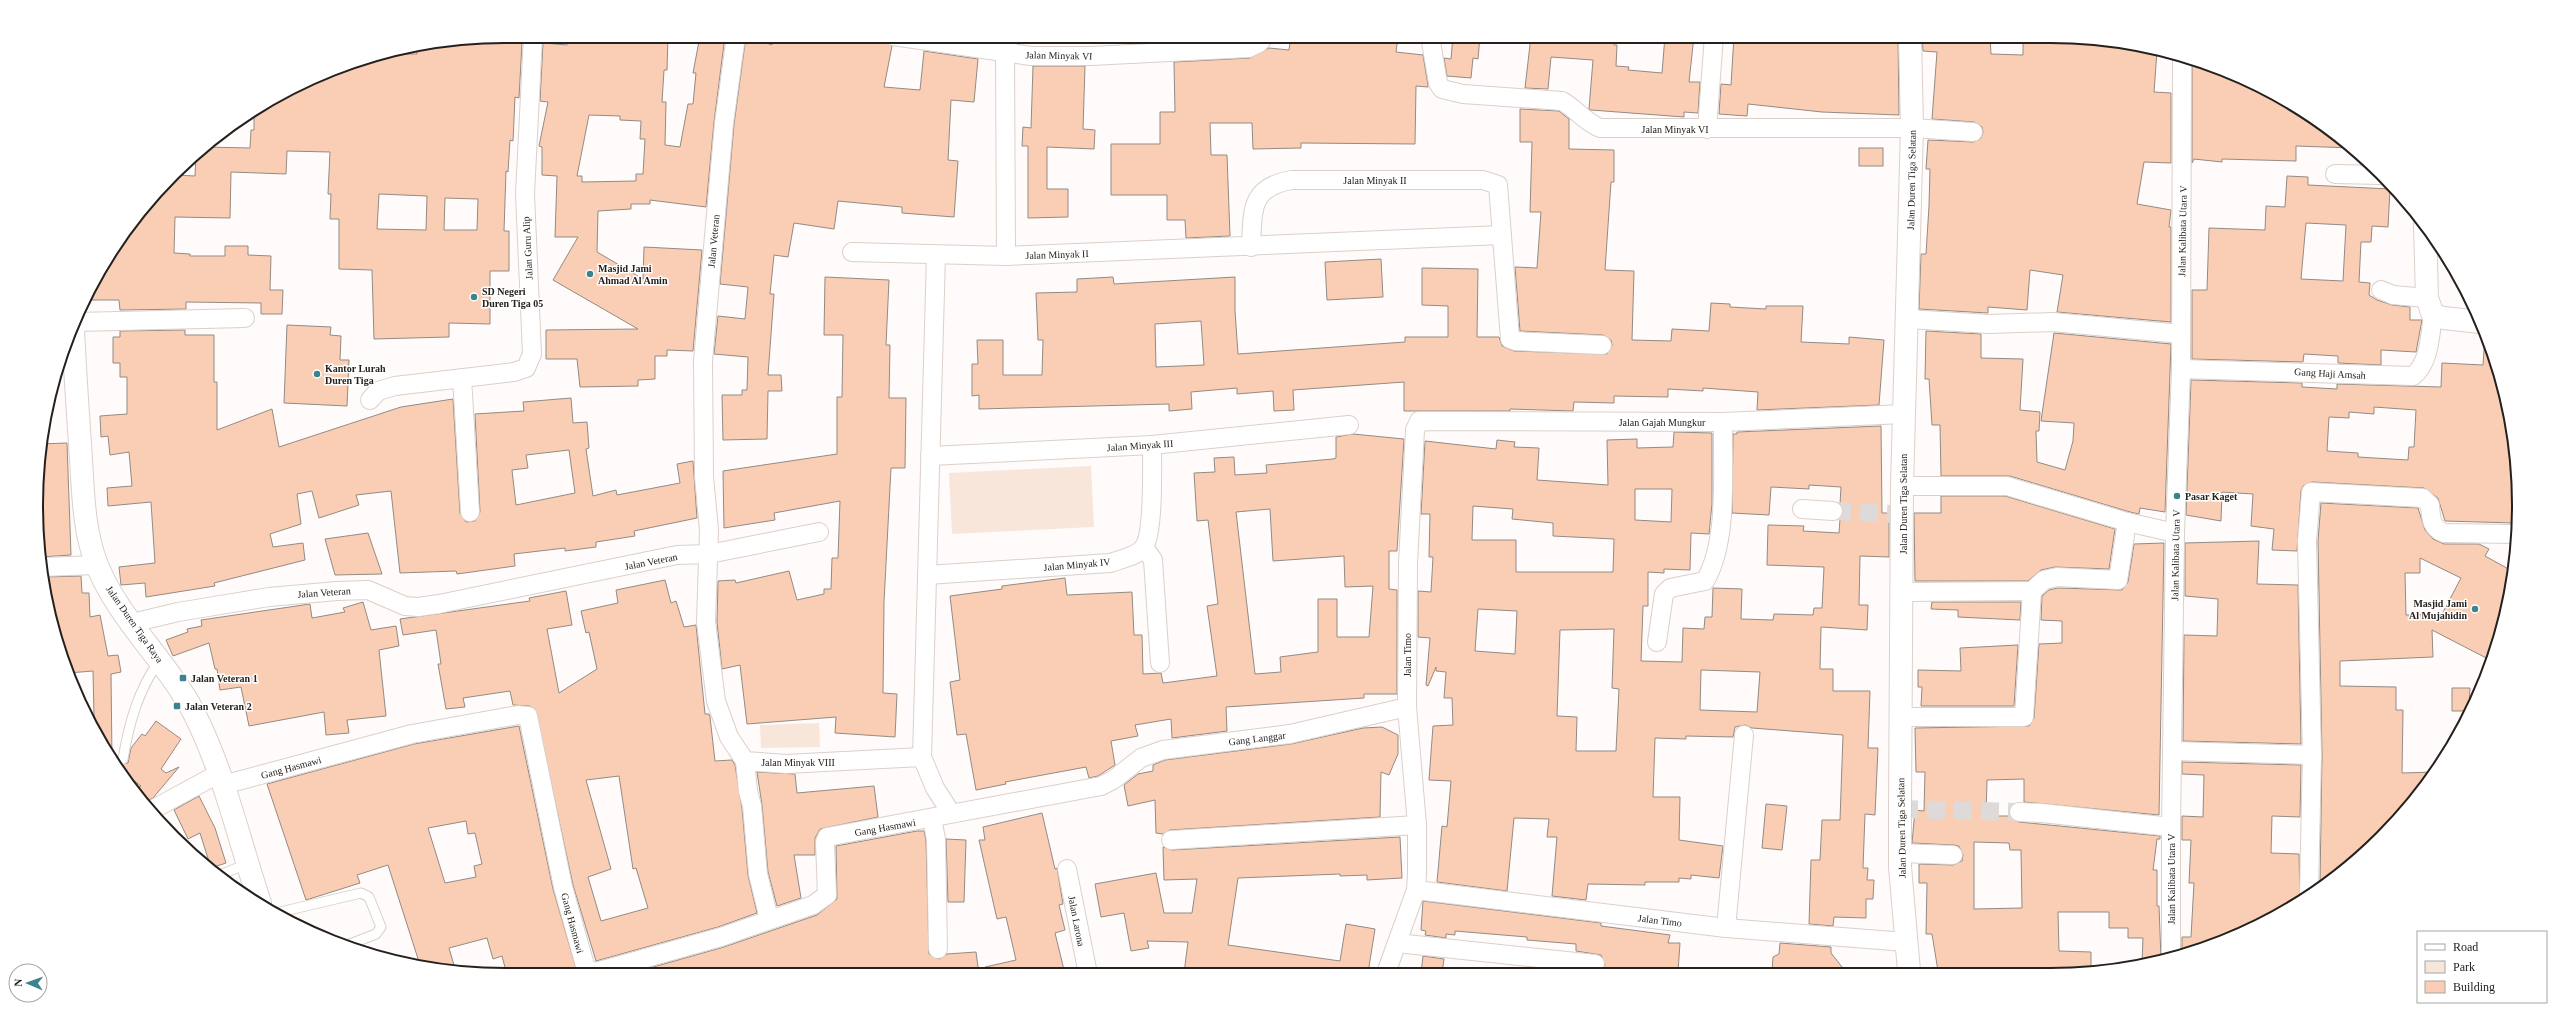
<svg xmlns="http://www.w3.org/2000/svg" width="2555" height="1011" font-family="Georgia,serif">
	<rect width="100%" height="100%" fill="#fefbfa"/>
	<!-- green -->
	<g fill="#f9e6db">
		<path d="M1091 466 1094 527 952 534 949 473Z"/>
		<path d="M819 723 820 747 761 748 760 725Z"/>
	</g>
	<!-- building -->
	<g fill="#faceb4" stroke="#958a83" fill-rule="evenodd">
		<path d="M506 36H509V41L522 42 519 98 515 97 513 141 510 140 508 172 506 171 504 231H509V271H490V324L449 323V337L374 339 372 270 339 269V219H330L331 194H328L330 152 287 151 286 174 231 172 230 218 175 217 174 253 190 254V256H225V246H248V255L271 256 270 290H283L282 314H261V303L186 302V309L120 310 119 300H86L99 271 152 196 174 175 195 176 196 153 204 147 250 148 251 130H254V111L271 99 354 61 382 54H417L416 45ZM379 194 427 196 426 230 377 229ZM445 198 478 199 477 230H444Z"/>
		<path d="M568 36H668L667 70H664L662 102H666L665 145 680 147 688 104H693L696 73H693L700 36H725L714 122 706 207 650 200V204H631V209L598 211 597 252 643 279 644 247 702 250 693 351 667 350V356H655V379L638 380V386L580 387 577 359H546V330L638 329 553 280 578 237H555L557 176 542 175V147L539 146 548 102 540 101 543 43 567 45ZM589 115 620 116V120L641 121 640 139H645L643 174H636V181L582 182V176H577Z"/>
		<path d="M746 36 772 45 774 36H860L885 42 892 46 884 87 920 90 924 51 978 59 974 102 951 100 948 160 958 161 954 217 902 213V207L838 201 834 229 794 223 788 257 774 255 770 294H774L768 375H781L782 391H768L767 439 723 440 722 395H742V390H747L748 357 714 354 718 316 745 319 748 287 720 284 734 124Z"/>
		<path d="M1291 36H1398L1396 52 1423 55 1428 85V87L1416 86 1415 144 1301 143V148L1253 149 1252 123H1210L1211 155H1227L1230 236 1186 238 1185 220H1167V195H1111V144H1160V112H1175L1174 62 1250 58 1269 48 1289 50Z"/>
		<path d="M1453 36H1480L1478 59 1473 58 1471 78 1447 76 1444 58 1451 59Z"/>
		<path d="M1531 36H1615L1614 45H1617L1616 66 1629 67 1628 70 1662 73 1665 36H1694L1689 82H1700L1698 113 1684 112V117L1591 110 1589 109 1593 60 1551 57 1548 89 1525 88Z"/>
		<path d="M1734 36H1898L1899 115 1822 112 1748 104 1747 116 1719 114 1721 84 1731 85Z"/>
		<path d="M1922 36H1990L1991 54 2023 55V36L2111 40 2157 51 2154 92 2171 93V163L2144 162 2137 204 2171 210 2169 227H2171V322L2057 312 2063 275 2030 270 2027 310 1988 307V313L1919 309 1921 254H1926L1929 206 1930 169H1926L1928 140 1973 142 1981 138 1983 132 1982 127 1974 122 1932 119 1937 52 1923 51Z"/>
		<path d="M2192 59 2284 99 2353 148 2296 146V161L2222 159V162L2194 159 2192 163Z"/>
		<path d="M1033 66H1085L1083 129 1095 130 1094 149 1047 147V189H1068V217L1028 218V146H1022L1023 127 1031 128Z"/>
		<path d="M1520 109 1559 111 1565 116 1569 119V149L1614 150V182H1611L1605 270 1634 271 1632 340 1671 341 1672 329 1709 331 1711 303 1730 304V307L1766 309V306H1803L1801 342 1849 344V337L1884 340 1879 405 1757 410 1758 392 1703 388V391L1668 389V397L1614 396V403L1574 402 1573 411 1510 409V411H1404V382L1293 390 1294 410 1274 411 1273 391 1237 394V388L1191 392 1192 409 1169 411V404L979 409V395L972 396V364H978L977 340H1003V375H1042L1043 340H1038L1036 293 1077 292V279L1113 277 1114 284 1235 277V311L1238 354 1405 342V337H1448V306L1422 305V268L1478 269 1477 337H1499L1502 346 1514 351 1607 354 1612 345 1611 340 1603 335 1520 331 1515 267 1537 268 1541 212H1530L1532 142H1520ZM1201 321 1204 365 1156 367 1155 324Z"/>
		<rect x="1859" y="148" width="24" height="18"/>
		<path d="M2287 176 2308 177V185L2390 189 2388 227 2372 226 2371 242H2361L2359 282 2370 283 2369 295 2377 300 2392 305 2410 307V320H2422L2416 352 2381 350V365L2338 363V356L2304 354 2303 362 2192 359V290H2207L2209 228 2265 230 2266 206 2285 207ZM2306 223 2346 225 2343 281 2301 279Z"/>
		<path d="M1381 259 1383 297 1327 300 1325 262Z"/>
		<path d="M825 277 889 280 886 345H890L889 398H906L905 468H891L884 602 883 693 897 694 895 737 835 733 836 717 747 724 740 665 722 669 717 622 718 581 735 580 736 583 789 571 797 600 824 594V589H831L832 558H838L840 501 774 513 775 520 724 528 723 471 837 454V397H842L843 335H824Z"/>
		<path d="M287 325 331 327 330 335 341 336 340 360H349L347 406 284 403Z"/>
		<path d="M185 330V335H214V382H217V430L272 409 279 447 401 407 453 399 460 513 466 522 475 521 480 512 475 414 524 411 523 402 571 398 573 423 587 422 589 448 586 449 593 496 616 490 617 495 680 483 677 464 693 461 697 518 634 531 635 536 596 542V547L565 551V548L514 554 515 566 457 574 456 571 400 573 391 491 356 495 359 505 319 518 312 491 297 494 301 524 270 534 273 547 303 543 305 560 214 583 215 586 146 597 145 583 121 585 119 567 155 563 151 502 108 506 107 488 132 486 129 452 110 455 108 436 101 437 100 416 127 414V377H120V363H113V337H120V331ZM569 450 575 493 516 505 512 470 528 468 526 455Z"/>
		<path d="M1926 331 1981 334V358L2023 359 2020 410 2040 412 2039 431H2036L2037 462 2065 470 2073 441 2074 423 2041 421 2054 333 2171 344 2165 512 2140 508 2139 514 2130 512 2010 476H1941L1940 425H1932L1929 379H1925Z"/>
		<path d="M2485 336 2503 384 2518 475 2514 523 2445 521 2438 498 2424 488 2312 482 2303 486 2301 491 2297 551 2272 550 2274 529 2251 526 2253 494 2222 492 2221 521 2186 515 2191 380 2302 383V387L2337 389V384L2441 387 2442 363 2483 365ZM2374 407 2416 410 2414 447H2409L2408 460 2358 457V453L2327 451 2329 417 2349 418V412L2374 414Z"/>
		<path d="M1881 426 1882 513H1889V557L1860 556 1859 605H1868L1867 630 1821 627 1820 669H1833V691H1870L1868 748H1878L1875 815 1865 814 1863 868H1868L1867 880H1874L1873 899H1866V918L1834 917 1833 926 1809 924 1811 860H1820L1822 820H1840L1843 735 1752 728 1745 725 1735 727 1733 737 1686 736V739L1655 738 1653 797H1680L1679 840 1723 846 1719 878 1691 875V879L1679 878V882H1645V885L1588 884 1586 900 1552 896 1557 837H1547L1549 819 1514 818 1507 891 1437 882 1442 826 1447 827 1451 781 1429 780 1433 726 1453 725 1452 698H1444L1446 672 1436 671V667L1428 686 1426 685 1430 638 1418 637V591L1431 592 1433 557H1429L1430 514H1421L1425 441 1496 449 1497 440 1515 442 1514 447 1539 448 1537 480 1608 485 1607 440 1637 439V448L1673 447 1674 432 1712 433V504L1709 534 1691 533 1690 570 1664 569V573L1648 572V606H1643L1641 661 1682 662 1683 628 1704 629 1705 617H1712L1713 588 1742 589 1741 619 1773 620 1774 614 1813 615 1814 608H1822L1824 567 1767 565 1768 525 1804 526 1803 531 1839 533 1840 519 1843 511 1840 504 1841 487 1809 485V489L1771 487 1769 515 1732 513 1733 434H1737V432ZM1635 489H1672L1671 522 1635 520ZM1473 506 1513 509 1512 519 1553 523V536L1614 539 1613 572H1516V540H1472ZM1478 609 1517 611 1515 654 1475 651ZM1614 629 1612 688 1619 689 1616 751H1576L1577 717 1557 716 1560 630ZM1701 670 1760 672 1757 712 1700 710Z"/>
		<path d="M1353 434 1404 439 1397 551H1389V589L1397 590V694H1364V698L1226 707 1227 731 1172 738 1171 719 1135 725 1138 736 1111 741 1115 765 1098 776 1089 778 1086 767 1005 782 1006 784 976 790 966 734 957 735 950 682 960 680 950 596 1002 589V586L1065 578 1067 595 1132 592 1134 635H1142L1143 674 1161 673 1163 683 1217 676 1207 606 1218 604 1208 520 1197 521 1194 473 1215 472 1214 458 1234 457 1235 475 1267 473 1266 465 1333 459 1336 458V437ZM1270 509 1273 561 1344 556 1345 587 1373 586 1369 637H1337V599H1318V652L1280 657 1281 672 1255 674 1236 512Z"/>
		<path d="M67 443 71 555 41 557 38 522H42L38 474 40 444Z"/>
		<path d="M1941 496H2005L2115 529 2109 569 2055 567 2041 570 2028 581H1915L1914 513H1941Z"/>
		<path d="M2321 503 2418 508 2425 530 2433 539 2444 544H2479L2489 549 2485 556 2514 572 2492 661 2432 630 2433 657 2340 661V686L2396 687V710H2403L2402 773 2435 772 2359 859 2320 885 2322 755 2318 541ZM2420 558 2461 578 2442 614 2406 615 2405 573H2420Z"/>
		<path d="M368 533 382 574 335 575 325 539Z"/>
		<path d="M2259 541 2257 584 2298 585 2301 744 2183 741 2184 635 2217 636 2218 599 2185 596V543Z"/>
		<path d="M2164 543 2159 815 2024 802V779L1987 780 1986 816H2009L2019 822 2160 836V839H2157L2153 870H2157V906H2159L2161 959 2142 964 2143 938H2128V928H2109V912H2058L2059 951 2091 952V971H1938L1932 934H1926L1927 883H1919V864L1953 865 1962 861 1963 855 1959 846 1954 845 1912 843 1915 810 1924 811 1925 772H1916L1915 728 2029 726 2034 718 2039 644 2062 643V621L2041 620 2042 596 2049 590 2058 588 2122 590 2128 582 2134 544ZM1974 842 2009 843 2010 850H2021L2022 908 1974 909Z"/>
		<path d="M81 576 82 593H89L90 617 100 615 108 656 118 655 121 672 111 674 112 760 88 716H94L93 671 68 673 45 597 43 577Z"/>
		<path d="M665 580 671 603 676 601 684 627 696 625 705 714H709L710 717 715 761 732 760 735 765 742 808 748 875 757 913 718 927 596 961 573 885 535 709 529 706 513 705 510 691 463 698 465 707 446 709 438 664H441L436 630 403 635 400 619 530 601 529 598 566 591 572 625 547 629 559 693 597 669 589 632 586 633 581 611 618 603 616 590ZM619 776 633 869 636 868 648 908 601 921 588 877 611 869 586 780Z"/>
		<path d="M363 602 371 630 396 626 399 646 379 650 386 716 347 720 349 733 326 735 324 712 249 726 241 687 220 690 217 669H215L209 643 173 656 166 640 188 632 187 629 202 626 201 620 310 604 312 618 345 612 343 608Z"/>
		<path d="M1932 602H2021L2020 620 1958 617V610L1931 609Z"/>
		<path d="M2018 645 2014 706H1921L1922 687H1918V670L1961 671 1960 648Z"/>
		<path d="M2452 688H2470L2469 706 2467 711H2452Z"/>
		<path d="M156 721 181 739 161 769 166 773 179 767 153 798 143 803 133 790 141 786 117 768 120 764 128 763 131 748 142 734 145 736Z"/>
		<path d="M519 726 553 889 578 975H507L502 956 493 959 487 938 449 948 456 972 420 965 388 865 357 875 360 883 306 900 267 784 414 744ZM466 821 468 834 475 833 482 864 474 866 476 877 445 883 428 828Z"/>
		<path d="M1382 727 1398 735V754L1389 775 1381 772 1380 817 1170 830 1163 834 1156 833 1155 800 1128 806 1124 785 1138 774 1153 771V765L1165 760 1291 744 1363 728Z"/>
		<path d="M2182 762 2301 765 2300 817 2272 816 2271 853 2299 854 2300 898 2257 927 2200 950 2182 955V937H2191L2194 883H2189L2191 840H2182V816L2203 817 2204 775 2182 774Z"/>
		<path d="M757 772 795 774 797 793 874 786 878 817 820 829 815 838V855H794L801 898 777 906 768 872 762 805Z"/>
		<path d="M199 796 215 828 226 863 211 868 200 833 188 839 174 810Z"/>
		<path d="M1766 804 1787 806 1782 850 1762 848Z"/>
		<path d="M1042 813 1055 869 1057 868 1063 904 1059 905 1065 930 1055 933 1065 974H986L985 967 1016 960 1006 917 997 919 979 840H985L983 827Z"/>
		<path d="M917 831H924L926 840 929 954 939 959 947 954 976 952 979 974 625 975 724 947 817 915 837 899 836 846Z"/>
		<path d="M1400 837 1402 878 1367 880V875L1340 876V874L1238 878 1228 945 1340 961 1346 924 1375 929 1368 973H1184L1188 942 1147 941 1149 948 1131 951 1124 913 1101 917 1095 884 1156 873 1164 913H1192L1197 879 1164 880 1163 847 1172 850Z"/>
		<path d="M946 839 966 840 964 902H948Z"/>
		<path d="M1423 901 1601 923V926L1670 935 1668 943H1680L1678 972H1601L1605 965 1601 955 1576 951V944L1527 940V937L1455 931V935L1446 934V938L1425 935 1426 931 1421 930Z"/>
		<path d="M1780 943 1831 947V953L1846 972H1772L1773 957 1779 954Z"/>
		<path d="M1423 956 1444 959 1442 973H1421Z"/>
	</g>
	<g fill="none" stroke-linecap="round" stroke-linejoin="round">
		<!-- minor-tunnel -->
		<g stroke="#dddad9" stroke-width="18" stroke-dasharray="18 9" stroke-linecap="butt">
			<path d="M1833 511 1892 514"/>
			<path d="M1900 809 2019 812"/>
		</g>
		<defs>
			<g id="service">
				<path d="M123 759C129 723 138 691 159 661"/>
				<path d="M217 876 247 864"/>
				<path d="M276 913 361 893 369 897 381 927 376 934 345 946"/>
			</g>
			<g id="minor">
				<path d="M736 36 724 123 703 361 704 477 709 530 706 622 716 701 729 737 745 761 786 764 922 757"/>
				<path d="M893 36 1031 56H1091L1249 48 1259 43 1265 36"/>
				<path d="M1430 36 1438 83 1442 89 1463 94 1562 101C1576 109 1585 122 1600 128H1912L1973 132"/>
				<path d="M1707 129 1714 36"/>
				<path d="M2335 174 2380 175"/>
				<path d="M1251 247C1253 211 1249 187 1292 180H1483L1498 185 1510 339 1515 341 1602 345"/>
				<path d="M852 252 1006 256 1502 235"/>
				<path d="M936 255 922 757 935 788 951 813"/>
				<path d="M1006 256 1005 52 1010 36"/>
				<path d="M2381 290 2393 295 2427 298"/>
				<path d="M1908 319 1989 324 2053 322 2181 334"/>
				<path d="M76 322 245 318"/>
				<path d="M2181 369 2413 376C2430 362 2430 335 2433 315"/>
				<path d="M462 378 470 512"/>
				<path d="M370 400 378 391 395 386 514 372 526 368 532 354 525 194 533 36"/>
				<path d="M930 456 1152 445 1349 425"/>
				<path d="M1902 486H2007L2127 522 2175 533"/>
				<path d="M1802 509 1833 511"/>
				<path d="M1144 547 1153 560 1160 663"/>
				<path d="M42 567 97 565"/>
				<path d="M927 575 1110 563C1121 559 1138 556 1144 547 1154 532 1152 465 1152 445"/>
				<path d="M1903 592 2032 591"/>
				<path d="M132 623 178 612 269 597 337 591 368 590 405 606 418 607 439 604 677 555 709 554 819 532"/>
				<path d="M1657 642 1664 594 1670 588 1705 581C1729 541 1722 469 1723 422"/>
				<path d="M1901 717H2024L2032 591 2044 580 2057 577 2118 580 2127 522"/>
				<path d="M2172 751 2312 755"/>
				<path d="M745 761 748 791 752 806 758 874 769 919"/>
				<path d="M223 785 412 734 518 715 528 716 563 887 586 969 596 972 721 937 813 905 827 895 825 842 827 837 1101 786 1113 780 1141 758 1163 750 1290 734 1407 707"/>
				<path d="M150 811 218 774"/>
				<path d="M2019 812 2042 813 2171 827"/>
				<path d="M932 819 936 839 938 949"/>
				<path d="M1171 840 1417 825"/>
				<path d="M1900 853 1953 855"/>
				<path d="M1067 869 1088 974"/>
				<path d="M1416 890 1726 928 1906 942"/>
				<path d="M2309 892 2312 755 2307 541 2311 492 2423 498 2430 505C2431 518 2431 528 2444 533L2516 534"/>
				<path d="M1726 928 1744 735"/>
				<path d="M1397 943 1595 964"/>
				<path d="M2171 957V827L2175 533 2181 369 2182 57"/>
				<path d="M1386 973 1416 890 1417 874V825L1407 707 1408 563 1415 430 1419 421 1723 422 1904 414"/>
			</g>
			<g id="tertiary">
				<path d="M2425 225 2427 298 2433 315 2444 318 2480 322"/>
				<path d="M1909 971 1900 867V809L1902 486 1912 128 1910 36"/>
			</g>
			<path id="secondary" d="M73 329C75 372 78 415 81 459 83 493 84 533 97 565 119 620 167 661 194 713 224 772 239 840 260 903"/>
		</defs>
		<!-- service casing -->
		<use href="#service" stroke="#dbd0c9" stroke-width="11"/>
		<!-- minor casing -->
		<use href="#minor" stroke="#dbd0c9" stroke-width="20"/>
		<!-- tertiary casing -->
		<use href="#tertiary" stroke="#dbd0c9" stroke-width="24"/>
		<!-- secondary casing -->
		<use href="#secondary" stroke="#dbd0c9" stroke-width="24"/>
		<!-- service -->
		<use href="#service" stroke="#fff" stroke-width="9"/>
		<!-- minor -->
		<use href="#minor" stroke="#fff" stroke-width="18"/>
		<!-- tertiary -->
		<use href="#tertiary" stroke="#fff" stroke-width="22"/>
		<!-- secondary -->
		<use href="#secondary" stroke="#fff" stroke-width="22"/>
	</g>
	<!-- markers -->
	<g fill="#3c838b" stroke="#fff" stroke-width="1.5">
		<circle cx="590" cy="274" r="4"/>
		<circle cx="474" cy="297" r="4"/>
		<circle cx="317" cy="374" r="4"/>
		<circle cx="2177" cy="496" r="4"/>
		<circle cx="2475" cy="609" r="4"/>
		<rect x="179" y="674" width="8" height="8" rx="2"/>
		<rect x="173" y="702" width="8" height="8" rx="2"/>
	</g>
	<g text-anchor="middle" stroke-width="3" stroke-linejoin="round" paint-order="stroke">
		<!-- street labels -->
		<g font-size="10" fill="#24201d" stroke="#fff">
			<text transform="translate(1059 55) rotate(1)" y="4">Jalan Minyak VI</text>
			<text x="1675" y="133">Jalan Minyak VI</text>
			<text x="1375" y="184">Jalan Minyak II</text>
			<text transform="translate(1911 180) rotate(-89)" y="4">Jalan Duren Tiga Selatan</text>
			<text transform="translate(2182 231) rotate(-89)" y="4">Jalan Kalibata Utara V</text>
			<text transform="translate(713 241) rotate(-85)" y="4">Jalan Veteran</text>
			<text transform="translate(527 248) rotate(-93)" y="4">Jalan Guru Alip</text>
			<text transform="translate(1057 254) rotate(-2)" y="4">Jalan Minyak II</text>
			<text transform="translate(2330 373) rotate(3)" y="4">Gang Haji Amsah</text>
			<text x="1662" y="426">Jalan Gajah Mungkur</text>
			<text transform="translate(1140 445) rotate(-4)" y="4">Jalan Minyak III</text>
			<text transform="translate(1903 504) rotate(-90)" y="4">Jalan Duren Tiga Selatan</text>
			<text transform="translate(2175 555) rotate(-89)" y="4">Jalan Kalibata Utara V</text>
			<text transform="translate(651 561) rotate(-11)" y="4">Jalan Veteran</text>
			<text transform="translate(1077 564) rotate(-5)" y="4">Jalan Minyak IV</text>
			<text transform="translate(324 592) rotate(-4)" y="4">Jalan Veteran</text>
			<text transform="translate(135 624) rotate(55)" y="4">Jalan Duren Tiga Raya</text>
			<text transform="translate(1407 655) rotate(-90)" y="4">Jalan Timo</text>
			<text transform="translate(1257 738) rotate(-7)" y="4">Gang Langgar</text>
			<text x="798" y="766">Jalan Minyak VIII</text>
			<text transform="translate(291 767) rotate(-15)" y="4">Gang Hasmawi</text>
			<text transform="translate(885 827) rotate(-10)" y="4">Gang Hasmawi</text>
			<text transform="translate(1901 828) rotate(-91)" y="4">Jalan Duren Tiga Selatan</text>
			<text transform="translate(2171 879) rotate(-90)" y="4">Jalan Kalibata Utara V</text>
			<text transform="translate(1660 920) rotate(7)" y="4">Jalan Timo</text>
			<text transform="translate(1077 921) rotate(79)" y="4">Jalan Larona</text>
			<text transform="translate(573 923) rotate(75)" y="4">Gang Hasmawi</text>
		</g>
		<!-- poi labels -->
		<g font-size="10" font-weight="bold" fill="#24201d" stroke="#fff" text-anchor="start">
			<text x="598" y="272">Masjid Jami<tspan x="598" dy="12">Ahmad Al Amin</tspan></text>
			<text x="482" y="295">SD Negeri<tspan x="482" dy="12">Duren Tiga 05</tspan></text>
			<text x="325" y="372">Kantor Lurah<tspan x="325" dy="12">Duren Tiga</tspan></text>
			<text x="2185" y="500">Pasar Kaget</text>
			<text x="2467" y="607" text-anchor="end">Masjid Jami<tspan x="2467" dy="12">Al Mujahidin</tspan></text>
			<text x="191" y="682">Jalan Veteran 1</text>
			<text x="185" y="710">Jalan Veteran 2</text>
		</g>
	</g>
	<!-- crop -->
	<path d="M0 0H2555V1011H0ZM505 43H2050A462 462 0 0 1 2512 505V506A462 462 0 0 1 2050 968H505A462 462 0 0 1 43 506V505A462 462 0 0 1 505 43Z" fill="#fff" fill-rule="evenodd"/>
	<path fill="none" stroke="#24201d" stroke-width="2" d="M505 43H2050A462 462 0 0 1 2512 505V506A462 462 0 0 1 2050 968H505A462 462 0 0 1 43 506V505A462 462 0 0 1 505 43Z"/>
	<!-- legend -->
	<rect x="2417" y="931" width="130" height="72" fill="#ffffff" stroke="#a7a6a5"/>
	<rect x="2425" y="944" width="20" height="6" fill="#ffffff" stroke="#a7a6a5"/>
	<text x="2453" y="951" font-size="12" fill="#24201d">Road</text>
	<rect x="2425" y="961" width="20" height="12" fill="#f9e6db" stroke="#a7a6a5"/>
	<text x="2453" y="971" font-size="12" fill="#24201d">Park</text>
	<rect x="2425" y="981" width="20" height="12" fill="#faceb4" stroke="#a7a6a5"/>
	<text x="2453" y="991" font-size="12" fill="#24201d">Building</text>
	<!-- north arrow -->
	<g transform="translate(28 983) rotate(272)"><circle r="19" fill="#ffffff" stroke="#a7a6a5"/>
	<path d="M0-3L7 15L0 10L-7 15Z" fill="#3c838b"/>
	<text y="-6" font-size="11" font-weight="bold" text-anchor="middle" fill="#24201d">N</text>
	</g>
</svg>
